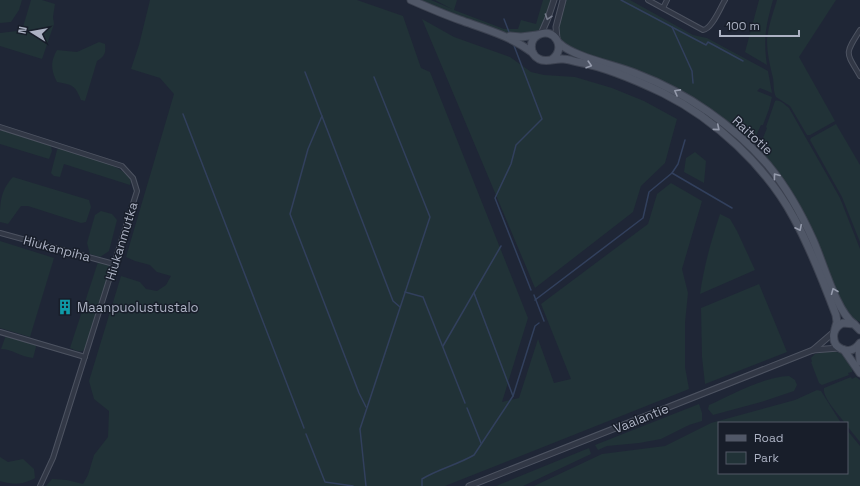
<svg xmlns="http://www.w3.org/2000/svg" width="860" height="486" font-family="'Space Grotesk',sans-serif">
	<rect width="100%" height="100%" fill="#1f2636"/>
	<!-- green -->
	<g fill="#213237">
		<path d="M0 0H22L19 10 11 22 0 23Z"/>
		<path d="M31 0H42L55 4 53 17 54 24 42 59 0 46V33L17 31 23 27Z"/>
		<path d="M150 0H357L403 16 421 68 430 72 528 318 502 402 519 398 538 339 554 383 571 379 541 304 648 224 657 194 671 183 702 201 682 269 688 293 685 323V367L689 389 445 486H46L52 479 67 480 83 484 88 475 94 455 108 437 109 411 94 399 89 381 121 276 140 282 146 289 157 291 166 285 171 276 157 272 150 265 135 261 126 257 174 94 160 78 131 69 139 45Z"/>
		<path d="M420 0H431L452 9 435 0H457L454 10 504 29H518L521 20 536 24 543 0H552L547 17 538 32 520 36 503 32Z"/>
		<path d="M565 0H630L693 35 707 38 768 71 772 93 760 88 757 91 772 97 769 109 763 125H761L754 140 749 141 690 97 579 53 560 42C556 26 560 16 565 0Z"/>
		<path d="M759 0H773C766 25 763 39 767 65L745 52Z"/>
		<path d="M777 0H836L799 57 835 121 810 135H807L790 106 776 97C773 91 774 84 773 78 770 66 767 53 767 40 768 27 773 13 777 0Z"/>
		<path d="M422 19 454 37 510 57 531 72 544 75 575 77 612 88 644 101 677 119 665 163 641 186 633 212 535 288Z"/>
		<path d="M99 42 105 44C106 53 105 56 97 61L85 101 81 100C75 85 73 85 57 82 51 70 50 62 57 50L77 52Z"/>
		<path d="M775 101C780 99 785 105 789 108L840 198 860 249V322L850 317 840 302 816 241 761 155 764 148 761 143 767 128 766 127Z"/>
		<path d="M836 124 860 165V242L842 197 810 140 811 138Z"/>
		<path d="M3 130 51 146 52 151 49 159 0 144V131Z"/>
		<path d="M59 148C76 154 126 164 131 181L130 185 64 164 60 177 54 176 51 173 57 150Z"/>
		<path d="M695 152 706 161 704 183 684 172 686 158Z"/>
		<path d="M13 177 89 200 91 207 86 222 81 223 28 206H21L8 224 0 222C0 203 0 191 13 177Z"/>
		<path d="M101 211 112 214 117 220 109 251 100 257 90 254 87 243 95 215Z"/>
		<path d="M720 214 730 219 737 231 755 270 700 294C704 266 711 241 720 214Z"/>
		<path d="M0 241 54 258 30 337 0 328Z"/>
		<path d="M98 262 108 265 110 269 85 349C81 354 75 350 70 348Z"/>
		<path d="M759 284 787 352 705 384 702 357 701 308Z"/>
		<path d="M6 335 35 344 36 347 33 358C21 357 12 349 1 349Z"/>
		<path d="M830 351 842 353 853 365 852 372 848 373 849 375 822 385 819 383 811 362H812L811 358 815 354Z"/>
		<path d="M789 376 795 380 797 385 794 391 761 402 713 415 708 409 709 405C733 394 763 377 789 376Z"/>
		<path d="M851 377 852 379 856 377 860 380V442L847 426V423H845C839 415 822 397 824 388Z"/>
		<path d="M817 390 821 391 841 423H719V473H847V430L860 446V486H534L602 454 665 446 711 423 795 400Z"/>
		<path d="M699 404 702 413V421L689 425 661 439 639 443 607 446 598 450 595 445Z"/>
		<path d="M589 448 591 454 523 486H496Z"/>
		<path d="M0 457 8 462 23 459 34 469 35 478C22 485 15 485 0 481Z"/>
	</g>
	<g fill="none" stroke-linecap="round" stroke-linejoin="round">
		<!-- stream -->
		<g stroke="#32405d" stroke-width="1.5">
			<path d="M621 0 706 45 708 42 743 61"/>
			<path d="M504 19 509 32"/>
			<path d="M672 27 692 71 693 83"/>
			<path d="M513 43 542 119 516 145 511 164 495 198 531 290"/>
			<path d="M305 72 393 301 400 307"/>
			<path d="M183 114 304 428"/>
			<path d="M322 116 308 149 290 214 359 393 366 407"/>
			<path d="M672 173 732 208"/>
			<path d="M405 292 423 297 465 403"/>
			<path d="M474 293 513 396"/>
			<path d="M534 295 544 321"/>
			<path d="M535 300 643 218 649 192 672 173 678 164 685 140"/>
			<path d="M443 346 501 246"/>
			<path d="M467 408 481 443"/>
			<path d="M306 434 325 482 353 486"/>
			<path d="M366 486 360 429 430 217 374 77"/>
			<path d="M422 486V479C438 469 457 465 474 455L513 396 535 326 539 323"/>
		</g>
		<defs>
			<g id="minor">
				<path d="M648 0 703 30C712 29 720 8 725 0"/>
				<path d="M663 8 667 0"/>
				<path d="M860 30C844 55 846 52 860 76"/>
				<path d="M0 127 122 166 133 178 137 191 53 458 40 486"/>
				<path d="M0 233 114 264"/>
				<path d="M0 332 85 357"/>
			</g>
			<g id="tertiary">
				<path d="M541 34 548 18 554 0"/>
				<path d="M557 39 556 27 563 0"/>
				<path d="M813 350 834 332"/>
				<path d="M469 486 813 350 839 348"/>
			</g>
			<g id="primary">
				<path d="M411 0C427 7 443 14 460 20 485 29 511 36 533 53"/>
				<path d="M510 36 521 37 537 35"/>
				<path d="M559 43C575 58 616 65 637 74 687 93 733 125 768 165 787 188 801 213 813 240 823 262 836 311 854 324"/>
				<path d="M551 60C568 49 554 26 538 35 529 40 529 54 539 59 546 63 555 58 563 59 568 59 573 61 578 62 606 67 636 80 663 93 715 119 766 166 794 218 811 249 824 283 836 315L837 322 835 329"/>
				<path d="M860 330 854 324 843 323C834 327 831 336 836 345 844 353 854 352 860 343"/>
				<path d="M859 345 860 362"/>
				<path d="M844 350 860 373"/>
			</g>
		</defs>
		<!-- minor casing -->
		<use href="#minor" stroke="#4d5361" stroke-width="6"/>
		<!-- tertiary casing -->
		<use href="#tertiary" stroke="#4d5361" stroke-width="7"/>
		<!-- primary casing -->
		<use href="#primary" stroke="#3c4250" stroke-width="9"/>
		<!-- minor -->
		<use href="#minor" stroke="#323846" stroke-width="4"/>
		<!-- tertiary -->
		<use href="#tertiary" stroke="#323846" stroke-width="5"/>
		<!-- primary -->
		<use href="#primary" stroke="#505767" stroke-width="7"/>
	</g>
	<!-- one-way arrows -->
	<defs><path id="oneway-chevron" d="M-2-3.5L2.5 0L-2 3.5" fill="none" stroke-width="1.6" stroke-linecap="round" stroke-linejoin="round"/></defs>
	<use stroke="#757b8b" href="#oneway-chevron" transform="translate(548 17) rotate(109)"/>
	<g stroke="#959bac">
		<use href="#oneway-chevron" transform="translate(589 65) rotate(17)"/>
		<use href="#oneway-chevron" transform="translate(677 92) rotate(-151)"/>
		<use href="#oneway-chevron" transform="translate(717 128) rotate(40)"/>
		<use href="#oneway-chevron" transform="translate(776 176) rotate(-127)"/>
		<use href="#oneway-chevron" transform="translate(799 228) rotate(64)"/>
		<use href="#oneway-chevron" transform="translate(834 291) rotate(-112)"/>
	</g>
	<!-- icons -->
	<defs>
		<symbol id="building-bare" viewBox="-9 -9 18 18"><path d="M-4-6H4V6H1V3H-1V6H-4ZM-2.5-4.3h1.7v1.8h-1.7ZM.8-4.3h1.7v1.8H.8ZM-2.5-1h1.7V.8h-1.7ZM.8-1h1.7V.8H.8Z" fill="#0f9aa8" stroke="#181e2a" stroke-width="2.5" paint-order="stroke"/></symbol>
	</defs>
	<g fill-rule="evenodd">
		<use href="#building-bare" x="54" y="296" width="22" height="22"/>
	</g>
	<g text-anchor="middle" stroke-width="3" stroke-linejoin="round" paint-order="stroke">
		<!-- street labels -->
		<g font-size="13" fill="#acb2c3" stroke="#181e2a">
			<text transform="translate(753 135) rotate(43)" y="5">Raitotie</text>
			<text transform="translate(121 241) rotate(-73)" y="5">Hiukanmutka</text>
			<text transform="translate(57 248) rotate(15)" y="5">Hiukanpiha</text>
			<text transform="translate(641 418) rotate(-22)" y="5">Vaalantie</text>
		</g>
		<!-- poi labels -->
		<g font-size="13" fill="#acb2c3" stroke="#181e2a" text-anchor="start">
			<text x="77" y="312">Maanpuolustustalo</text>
		</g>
	</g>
	<!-- legend -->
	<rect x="718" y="422" width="130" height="52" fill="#181e2a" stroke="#535967"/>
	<rect x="726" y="435" width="20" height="6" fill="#505767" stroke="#535967"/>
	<text x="754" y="442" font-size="12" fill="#acb2c3">Road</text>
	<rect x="726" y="452" width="20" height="12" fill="#213237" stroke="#535967"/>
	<text x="754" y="462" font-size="12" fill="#acb2c3">Park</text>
	<!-- north arrow -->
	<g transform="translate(32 32) rotate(281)" stroke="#181e2a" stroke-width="3" paint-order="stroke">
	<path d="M0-3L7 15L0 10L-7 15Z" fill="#acb2c3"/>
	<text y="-6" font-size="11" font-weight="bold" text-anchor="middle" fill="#acb2c3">N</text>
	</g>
	<!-- scale -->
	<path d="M720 30v6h79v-6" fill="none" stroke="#acb2c3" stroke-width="2"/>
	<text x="726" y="30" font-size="12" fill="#acb2c3" stroke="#181e2a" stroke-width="3" paint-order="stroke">100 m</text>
</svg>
